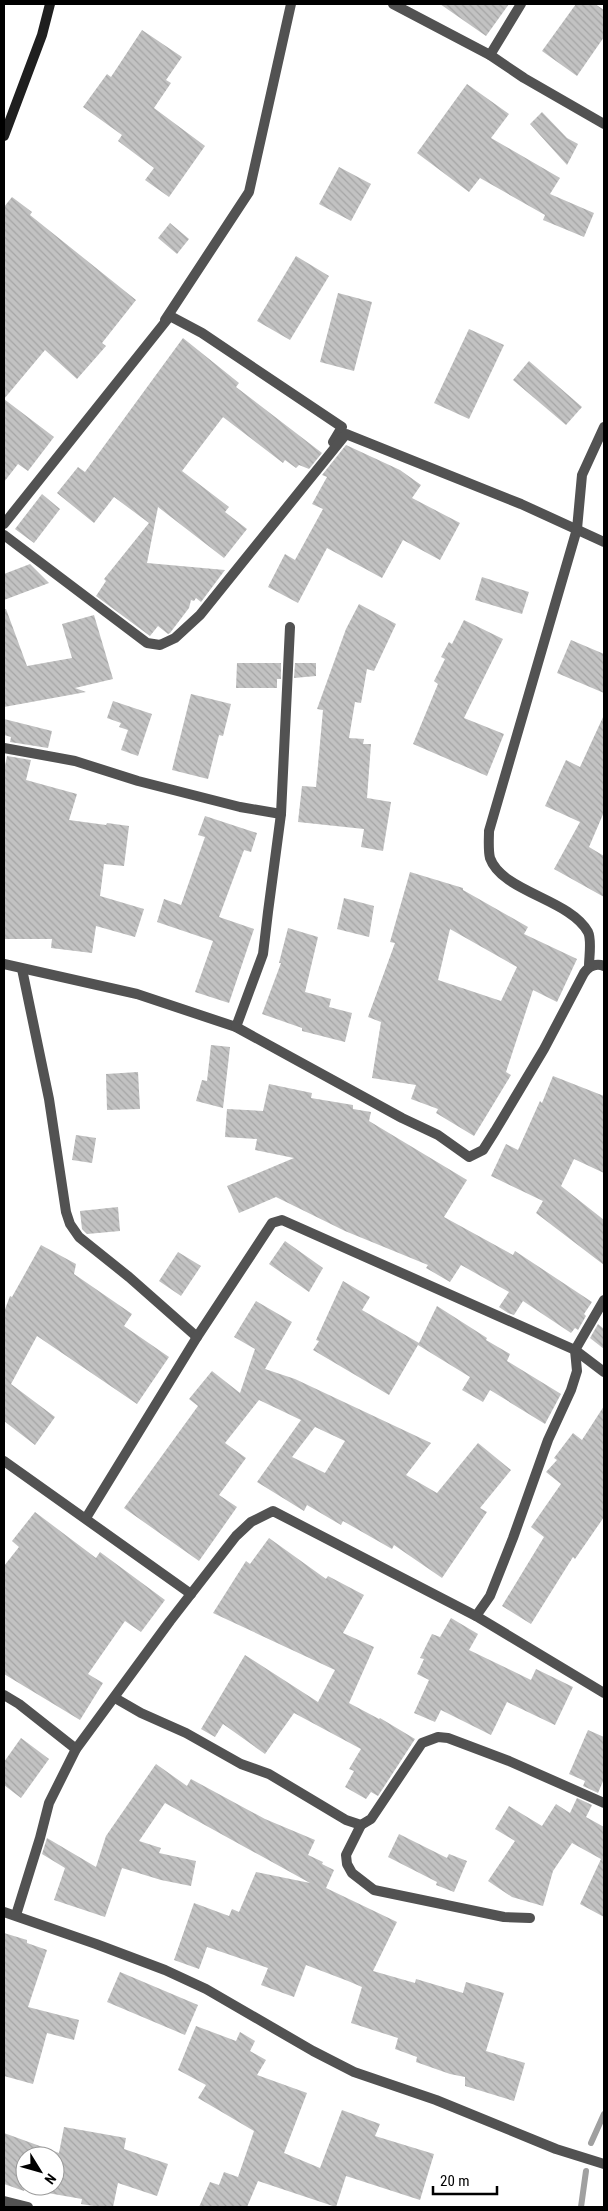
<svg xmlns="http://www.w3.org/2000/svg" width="608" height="2211" font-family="'Roboto Condensed',sans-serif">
	<defs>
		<pattern id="building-back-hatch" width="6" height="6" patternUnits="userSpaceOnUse" patternTransform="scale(1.25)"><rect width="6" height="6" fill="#c2c2c2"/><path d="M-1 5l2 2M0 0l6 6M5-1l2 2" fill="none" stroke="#a5a5a5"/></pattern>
	</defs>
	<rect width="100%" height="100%" fill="#fff"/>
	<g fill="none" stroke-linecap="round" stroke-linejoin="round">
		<!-- stream -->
		<g stroke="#a0a0a0" stroke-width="6">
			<path d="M591 2143 604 2114"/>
			<path d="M581 2207 586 2171"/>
		</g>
	</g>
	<!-- building -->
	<g fill="url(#building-back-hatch)" fill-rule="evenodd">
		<path d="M440 4H509L486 36Z"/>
		<path d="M576 4H595L604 10V37L577 76 542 51Z"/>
		<path d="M142 30 182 57 166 80 171 83 154 108 205 146 169 197 145 180 154 168 118 141 122 135 83 107 107 74 111 77Z"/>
		<path d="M467 84 509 114 491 138 560 178 550 194 594 213 584 237 543 220 545 215 480 178 469 192 417 153Z"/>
		<path d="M542 112 567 138 578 144 567 165 530 124Z"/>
		<path d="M339 167 371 184 351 221 319 204Z"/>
		<path d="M12 197 32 212 30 215 136 300 102 343 106 346 77 379 45 350 4 399 54 437 28 471 18 464 4 482V207Z"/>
		<path d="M170 223 189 239 177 254 158 238Z"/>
		<path d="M296 256 329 276 290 340 257 321Z"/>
		<path d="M338 293 372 302 354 371 320 362Z"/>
		<path d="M469 329 504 345 469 419 434 403Z"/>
		<path d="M183 338 239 383 236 387 322 453 309 469 299 465 296 468 285 460 283 463 223 417 182 471 229 507 225 512 247 529 224 558 158 507 147 563 225 570 201 602 196 598 194 601 191 600 189 608 170 633 168 634 158 626 150 636 96 596 106 581 104 579 149 523 114 497 94 523 57 493 78 467 85 472Z"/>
		<path d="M529 361 582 407 566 425 513 380Z"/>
		<path d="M346 445 400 470 421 485 412 498 460 523 440 560 403 540 382 578 327 548 298 603 268 587 285 554 295 560 323 509 312 504 327 477 322 475Z"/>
		<path d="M42 494 60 509 34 543 15 529Z"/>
		<path d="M30 564 49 583 4 600V574Z"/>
		<path d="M482 577 529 592 522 614 475 600Z"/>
		<path d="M359 604 396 624 374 671 367 669 361 703 355 702 349 738 364 739 363 744H371L367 798 391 802 383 851 361 847 364 829 298 822 302 786 316 787 323 710 317 709 346 629Z"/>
		<path d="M4 609H6L27 666 72 658 62 624 94 615 113 679 75 688 86 692 4 707Z"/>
		<path d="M464 620 503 639 464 718 504 734 487 776 413 744 438 684 434 681 445 659 441 657 449 642 452 644Z"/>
		<path d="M571 640 604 654V693L557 673Z"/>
		<path d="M237 663H281V679H277V688H236Z"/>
		<path d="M295 663H316V676L294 678Z"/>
		<path d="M191 694 231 704 223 736 219 735 208 779 172 770Z"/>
		<path d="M113 701 152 714 138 756 121 750 128 730 119 727 121 723 107 718Z"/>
		<path d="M604 715V812L589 847 604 856V897L554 869 580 822 545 806 566 760 580 767Z"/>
		<path d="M4 719 52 731 48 748 10 742 11 737 4 735Z"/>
		<path d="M7 756 31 760 26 780 77 794 69 820 106 825 107 823 129 826 124 866 104 864 100 896 144 909 135 937 96 926 92 953 51 948 52 939H4V770Z"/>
		<path d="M205 816 257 833 251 852 244 850 219 917 254 929 229 1003 195 992 213 941 157 922 164 899 181 905 205 837 198 835Z"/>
		<path d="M410 872 463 888V890L528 927 524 934 577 959 557 1002 533 990 506 1072 511 1075 474 1136 436 1113 438 1109 411 1099 416 1085 372 1078 381 1022 368 1017 395 943 390 942ZM450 929 517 967 501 1001 438 980Z"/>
		<path d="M344 898 374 906 369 937 337 929Z"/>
		<path d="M288 928 318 937 305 992 331 999 329 1007 352 1013 345 1042 302 1031V1028L262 1014 281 963H279Z"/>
		<path d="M211 1045 230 1047 223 1108 196 1101 202 1080 207 1081Z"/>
		<path d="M138 1072 140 1109 107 1110 106 1074Z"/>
		<path d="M553 1076 604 1096V1173L574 1159 561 1186 604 1220V1265L536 1213 543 1201 491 1176 506 1144 518 1150 540 1101 542 1103Z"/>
		<path d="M269 1084 312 1093 311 1098 353 1105V1109L371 1112 369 1121 467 1180 444 1217 513 1255 515 1251 592 1302 584 1314 586 1316 578 1330 575 1328 571 1333 523 1301 514 1315 508 1313 499 1307 509 1292 461 1265 450 1282 426 1268 428 1265 345 1231 276 1197 239 1213 227 1186 294 1158 255 1150 257 1139 225 1137 227 1109 263 1111Z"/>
		<path d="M76 1135 96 1138 92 1163 72 1160Z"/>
		<path d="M118 1207 120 1231 87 1234 82 1229 80 1211Z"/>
		<path d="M285 1241 323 1268 309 1292 269 1264Z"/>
		<path d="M41 1245 76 1264 74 1274 132 1314 124 1326 169 1357 137 1404 37 1336 11 1384 55 1417 35 1445 4 1421V1312L10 1296 12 1297Z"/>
		<path d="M178 1252 201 1266 181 1296 159 1281Z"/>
		<path d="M343 1281 370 1297 362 1310 419 1343 437 1306 487 1338 486 1340 510 1354 507 1361 561 1394 545 1424 490 1390 483 1402 462 1390 470 1377 418 1345 389 1395 313 1350 319 1341 316 1340Z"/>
		<path d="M256 1301 292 1322 265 1369 295 1379 431 1443 406 1475 437 1493 478 1443 511 1470 480 1508 487 1512 442 1578 394 1545 392 1549 343 1521 341 1525 307 1505 304 1511 257 1482 301 1420 259 1400 225 1443 246 1458 219 1495 237 1507 199 1561 124 1508 198 1406 189 1399 212 1371 240 1393 255 1349 234 1337ZM315 1427 345 1441 325 1473 292 1457Z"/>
		<path d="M598 1324 604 1329V1349L590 1338Z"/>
		<path d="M604 1406V1517L575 1559 573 1557 531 1624 502 1606 544 1537 531 1527 561 1484 546 1472 557 1460 554 1458 573 1433 582 1440Z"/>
		<path d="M35 1512 96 1558 100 1552 165 1600 141 1632 125 1621 88 1674 103 1683 80 1720 4 1674V1566L19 1547 12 1541Z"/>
		<path d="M269 1538 326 1579 328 1576 364 1595 343 1633 374 1647 349 1703 379 1719 380 1718 415 1739 378 1796 371 1792 366 1799 345 1787 354 1771 349 1769 361 1749 294 1713 265 1754 223 1724 215 1737 201 1729 245 1655 318 1702 335 1670 213 1613 246 1561 250 1564Z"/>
		<path d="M451 1618 478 1634 469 1650 531 1680 536 1669 573 1687 555 1725 507 1702 491 1735 441 1710 435 1722 414 1713 429 1680 417 1674 424 1659 420 1658 432 1634 440 1637Z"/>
		<path d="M588 1730 604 1737V1779L598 1793 583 1786 585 1781 569 1774Z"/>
		<path d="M21 1738 49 1759 21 1798 4 1785V1762Z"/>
		<path d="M156 1764 187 1786 191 1779 265 1819 315 1840 308 1855 323 1862 322 1864 334 1870 326 1888 397 1922 373 1971 415 1983 416 1979 463 1993 466 1982 504 1993 486 2051 525 2063 514 2101 465 2086V2077L450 2074 416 2062 417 2057 395 2049 398 2038 351 2023 362 1987 348 1981 306 1965 294 1997 261 1985 268 1968 207 1947 199 1969 174 1960 194 1903 229 1916 232 1909 239 1912 256 1872 310 1883 165 1803 139 1841 161 1848 159 1853 196 1861 191 1886 161 1880 122 1868 105 1917 54 1900 65 1868 42 1854 47 1838 96 1867 106 1836Z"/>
		<path d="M577 1798 592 1805 586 1817 604 1827V1917L580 1904 601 1859 572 1843 553 1871 543 1906 512 1897 488 1881 515 1841 495 1829 509 1806 542 1826 556 1804 570 1813Z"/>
		<path d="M399 1834 447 1858 449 1854 467 1861 454 1892 436 1885 437 1882 388 1857Z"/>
		<path d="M4 1933 27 1940V1943L47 1950 28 2007 79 2020 74 2040 47 2033 33 2084 4 2076Z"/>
		<path d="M120 1972 198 2005 185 2035 107 2002Z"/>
		<path d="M196 2026 236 2041 240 2032 255 2041 250 2051 266 2060 257 2075 307 2093 284 2153 320 2168 342 2110 380 2124 375 2136 434 2154 420 2200 346 2176 336 2207 258 2181 247 2207H199L210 2182 219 2185 224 2172 238 2177 254 2131 198 2098 206 2085 178 2070Z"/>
		<path d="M64 2127 126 2138 124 2149 168 2164 157 2196 118 2183 113 2207H100L81 2204 82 2199 25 2189 24 2191 4 2184V2133L59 2153ZM25 2156H55V2186H25Z"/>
	</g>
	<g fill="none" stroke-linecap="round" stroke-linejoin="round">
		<!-- street -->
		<g stroke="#525252" stroke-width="10">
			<path d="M393 4 490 55 524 78 604 124"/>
			<path d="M490 55 521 4"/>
			<path d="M165 320 249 192 291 4"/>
			<path d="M4 524 170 316 202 333 342 427 333 442"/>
			<path d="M4 535 147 643 160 645 175 638 200 615 346 434 521 504 604 542"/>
			<path d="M4 748 75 761 138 781 240 807 281 814"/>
			<path d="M4 964 137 994 236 1027 402 1118 438 1135 469 1157 483 1150 495 1131 544 1049 584 973C589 966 596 963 604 966"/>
			<path d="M589 966C589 957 592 940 588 932 570 899 502 892 490 858 488 850 489 839 489 831L577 529 582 475 604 427"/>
			<path d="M22 969 49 1099 66 1212 70 1224 79 1237 129 1277 197 1337"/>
			<path d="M236 1027 263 954 268 912 281 814 290 627"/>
			<path d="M4 1461 191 1594"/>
			<path d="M86 1518 197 1337 272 1223 282 1220 575 1350 604 1372"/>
			<path d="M476 1616 490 1596 513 1538 548 1440 571 1390 577 1371 575 1350 604 1300"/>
			<path d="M4 1695 19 1704 76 1749"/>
			<path d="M115 1698 141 1713 186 1733 241 1764 269 1774 346 1820 361 1825 371 1819 422 1743 438 1737 448 1738 509 1761 604 1803"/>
			<path d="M361 1825 346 1855 347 1864 352 1873 374 1890 504 1917 530 1918"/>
			<path d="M4 1912 96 1944 165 1970 206 1989 313 2051 354 2072 436 2100 556 2149 604 2164"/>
			<path d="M16 1915 40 1838 49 1803 76 1749 170 1621 236 1536 251 1522 273 1511 476 1616 604 1693"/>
			<path d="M4 2201 28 2207"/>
		</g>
		<!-- secondary -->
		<path stroke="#1f1f1f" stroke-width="10" d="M4 136 42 35 50 4"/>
	</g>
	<!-- border -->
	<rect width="608" height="2211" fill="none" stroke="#000000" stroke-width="10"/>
	<!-- north arrow -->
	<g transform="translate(40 2171) rotate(127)"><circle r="24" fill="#ffffff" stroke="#999999"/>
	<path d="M0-4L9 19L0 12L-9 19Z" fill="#000000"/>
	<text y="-8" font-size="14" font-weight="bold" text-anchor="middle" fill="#000000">N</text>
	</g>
	<!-- scale -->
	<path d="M433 2186v8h64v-8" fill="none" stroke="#000000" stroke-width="2.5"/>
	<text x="440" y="2186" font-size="15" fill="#000000" stroke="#ffffff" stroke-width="4" paint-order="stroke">20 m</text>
</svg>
